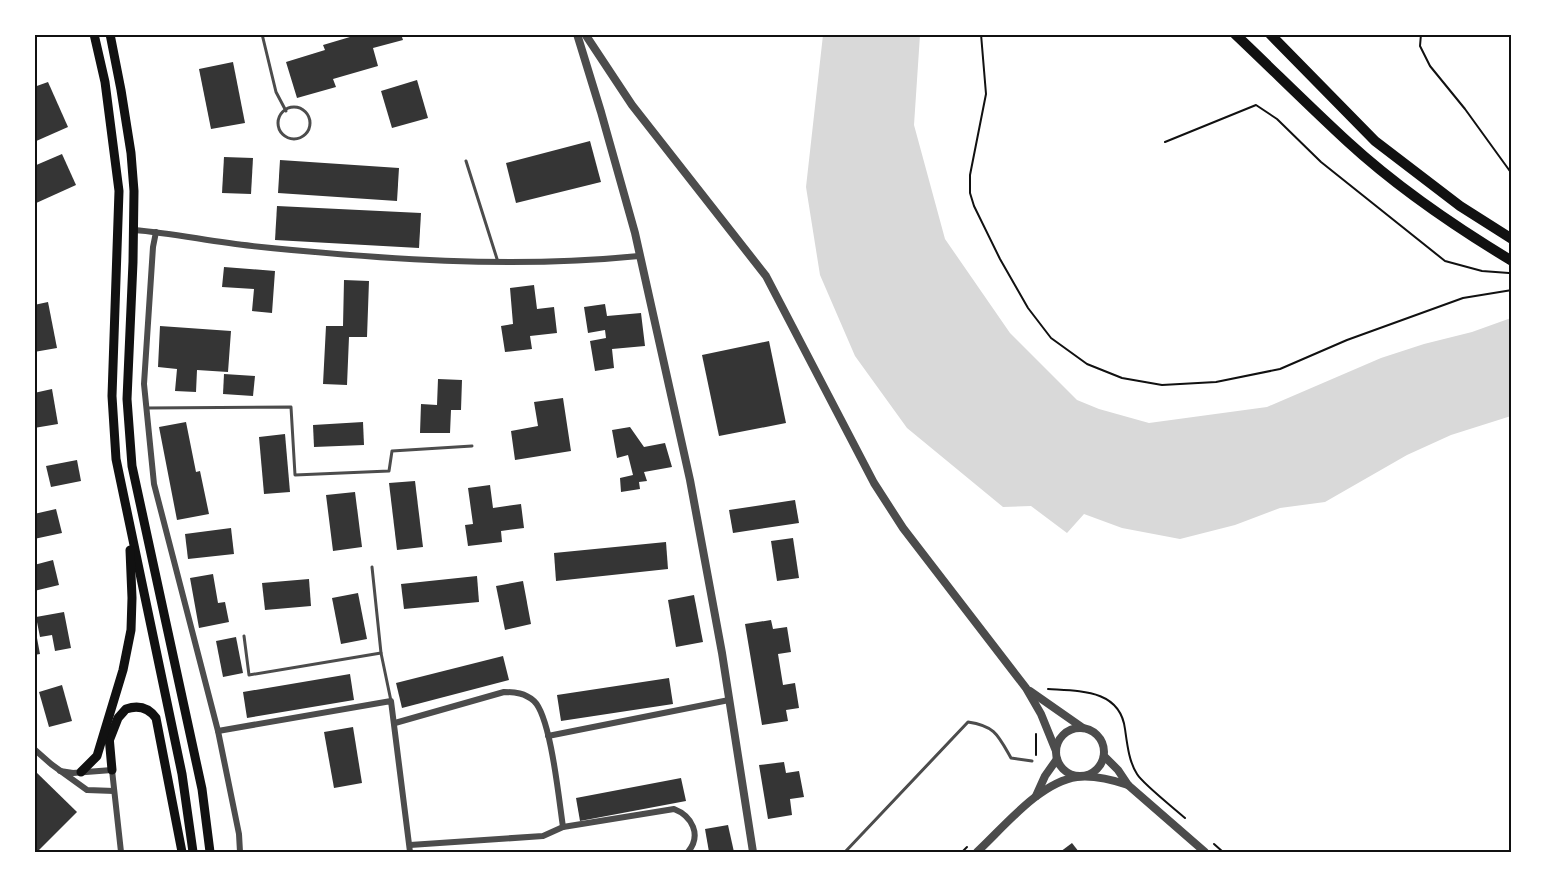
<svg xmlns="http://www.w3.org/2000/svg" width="1546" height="887" font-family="'IBM Plex Sans',sans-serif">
	<rect width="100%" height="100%" fill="#fff"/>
	<!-- water -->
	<path fill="#d9d9d9" d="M823 35H920L914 125 945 239 1010 333 1077 400 1099 409 1149 423 1267 407 1381 358 1424 344 1472 332 1511 318V416L1451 435 1407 455 1325 502 1280 508 1235 525 1180 539 1122 528 1084 514 1067 533 1031 506 1003 507 907 428 855 356 820 275 806 187Z"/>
	<!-- building -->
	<g fill="#353535">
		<path d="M360 34H401L403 40 373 48 378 66 333 79 336 87 297 98 286 62 325 50 323 45Z"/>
		<path d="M233 62 245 123 211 129 199 69Z"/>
		<path d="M417 80 428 118 392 128 381 91Z"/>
		<path d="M48 82 68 127 34 142V87Z"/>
		<path d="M590 141 601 182 516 203 506 163Z"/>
		<path d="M62 154 76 185 34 204V166Z"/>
		<path d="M224 157 253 158 251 194 222 193Z"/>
		<path d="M280 160 399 168 397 201 278 193Z"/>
		<path d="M277 206 421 213 419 248 275 240Z"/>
		<path d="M224 267 275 271 272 313 252 311 254 289 222 287Z"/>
		<path d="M344 280 369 281 367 337H349L347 385 323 384 326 326H343Z"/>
		<path d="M534 285 537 309 554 307 557 333 530 336 532 349 505 352 501 326 513 324 510 288Z"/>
		<path d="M48 302 57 348 34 352V305Z"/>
		<path d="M605 304 607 316 641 313 645 346 612 349 614 368 595 371 590 341 606 338 605 330 588 333 584 307Z"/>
		<path d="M160 326 231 331 228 372 197 370 196 392 175 391 177 369 158 367Z"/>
		<path d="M769 341 786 423 719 436 702 355Z"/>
		<path d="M224 374 255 376 253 396 223 394Z"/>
		<path d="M438 379 462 380 461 410H451L450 433H420L421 404 437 405Z"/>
		<path d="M52 389 58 424 34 428V393Z"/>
		<path d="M563 398 571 451 515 460 511 431 538 426 534 402Z"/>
		<path d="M186 422 196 472 200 471 209 514 177 520 159 427Z"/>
		<path d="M363 422 364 445 314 447 313 425Z"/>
		<path d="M630 427 644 447 665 443 672 467 644 472 647 481 639 482 640 489 621 492 620 478 633 475 628 455 617 458 612 430Z"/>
		<path d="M285 434 290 492 264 494 259 437Z"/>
		<path d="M77 460 81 481 51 487 46 466Z"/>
		<path d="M415 481 423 547 397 550 389 483Z"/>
		<path d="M490 485 493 508 521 504 524 528 501 531 502 542 468 546 465 525 473 524 468 488Z"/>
		<path d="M355 492 362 547 333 551 326 495Z"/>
		<path d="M795 500 799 523 733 533 729 510Z"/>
		<path d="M56 509 62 533 34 539V514Z"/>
		<path d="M231 528 234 554 188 559 185 534Z"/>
		<path d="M793 538 799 578 777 581 771 541Z"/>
		<path d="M666 542 668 569 556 581 554 553Z"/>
		<path d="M53 560 59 585 34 591V565Z"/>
		<path d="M213 574 218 603 225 602 229 622 199 628 190 578Z"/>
		<path d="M477 576 479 602 404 609 401 584Z"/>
		<path d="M309 579 311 606 265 610 262 583Z"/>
		<path d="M523 581 531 624 505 630 496 586Z"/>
		<path d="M358 593 367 639 341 644 332 598Z"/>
		<path d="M694 595 703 642 676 647 668 600Z"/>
		<path d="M64 612 71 648 55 651 52 635 40 637 36 617Z"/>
		<path d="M771 620 773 629 787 627 791 652 778 654 783 685 795 683 799 708 786 710 788 721 762 725 745 624Z"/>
		<path d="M236 637 243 673 223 677 216 641Z"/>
		<path d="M34 638H37L40 654 34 655Z"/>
		<path d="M503 656 509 680 402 708 396 683Z"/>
		<path d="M350 674 354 700 247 718 243 692Z"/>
		<path d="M669 678 673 704 561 721 557 695Z"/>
		<path d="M62 685 72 721 49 727 39 692Z"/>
		<path d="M353 727 362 783 334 788 324 732Z"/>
		<path d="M784 762 786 773 799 771 804 797 790 799 792 815 768 819 759 765Z"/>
		<path d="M34 770 77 812 37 852H34Z"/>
		<path d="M681 778 686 801 580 821 576 798Z"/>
		<path d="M728 825 734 852H709L705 829Z"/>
		<path d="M1072 843 1079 852H1060Z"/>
	</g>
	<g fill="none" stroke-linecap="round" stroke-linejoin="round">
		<!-- path -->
		<g stroke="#111" stroke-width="2">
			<path d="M981 34 986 94 970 175V193L974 206 1000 259 1028 308 1051 338 1087 364 1122 378 1162 385 1216 382 1280 369 1347 340 1463 298 1512 290"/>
			<path d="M1421 34 1420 46 1430 66 1465 109 1512 174"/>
			<path d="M1165 142 1256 105 1277 119 1321 162 1445 261 1482 271 1509 273"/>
			<path d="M1048 689C1079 691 1120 689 1125 729 1127 743 1129 762 1137 774 1143 784 1175 809 1185 818"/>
			<path d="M1036 734V755"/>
			<path d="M1214 844 1223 852"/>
			<path d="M962 852 967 847"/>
		</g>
		<!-- service -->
		<g stroke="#4c4c4c" stroke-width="3">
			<path d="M262 34 276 92 286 111"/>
			<circle cx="294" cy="123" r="16"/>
			<path d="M466 161 498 262"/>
			<path d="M147 408 291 407 295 475 389 471 392 451 472 446"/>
			<path d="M244 636 249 675 381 653 372 567"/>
			<path d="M381 653 391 701"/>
			<path d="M845 852 968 722C995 726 998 735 1011 758L1032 761"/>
		</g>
		<!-- minor -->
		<g stroke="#4c4c4c" stroke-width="6">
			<path d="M134 230C173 233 212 242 252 246 380 259 510 269 639 256"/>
			<path d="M156 232 153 247 144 384 154 484 218 731 239 834 240 852"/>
			<path d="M395 723 504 692C515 692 525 693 534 701 551 717 559 801 563 827"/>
			<path d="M218 731 391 701 410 852"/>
			<path d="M548 736 729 700"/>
			<path d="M34 749 51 764 87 790 114 791"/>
			<path d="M60 771 73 773 112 770 121 852"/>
			<path d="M410 845 543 836 563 827 674 809C692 816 702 835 688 852"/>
		</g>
		<!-- tertiary -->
		<g stroke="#4c4c4c" stroke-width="8">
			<path d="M577 34 601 112 635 233 690 480 722 653 753 852"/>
			<path d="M585 34 632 105 766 276 874 483 903 528 1026 688 1041 714 1056 751"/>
			<path d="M1030 691 1083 728"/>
			<circle cx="1080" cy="752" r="24"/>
			<path d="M1104 756 1118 770 1128 785 1205 852"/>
			<path d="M1036 796 1045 776 1057 759"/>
			<path d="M977 852C1004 827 1040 782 1077 777 1094 775 1113 780 1128 785"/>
		</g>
		<!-- primary -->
		<g stroke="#111" stroke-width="9">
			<path d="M94 34 105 82 119 191 112 396 116 459 182 774 193 852"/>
			<path d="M110 34 121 90 131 153 134 191 133 262 127 399 132 466 202 789 210 852"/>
			<path d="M109 736 112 770"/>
			<path d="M109 741 118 718 126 709C138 705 148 707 156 718L182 852"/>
			<path d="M81 772 97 756 123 670 131 630 132 598 130 550"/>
		</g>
		<!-- motorway -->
		<g stroke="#111" stroke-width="10">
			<path d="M1235 34C1273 70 1310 107 1348 142 1397 187 1454 226 1512 261"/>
			<path d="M1270 34 1375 141 1460 206 1512 239"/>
		</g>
	</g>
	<!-- border -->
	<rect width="1546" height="887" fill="none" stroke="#ffffff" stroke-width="72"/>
	<rect x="36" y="36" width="1474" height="815" fill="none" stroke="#111" stroke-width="2"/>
</svg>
